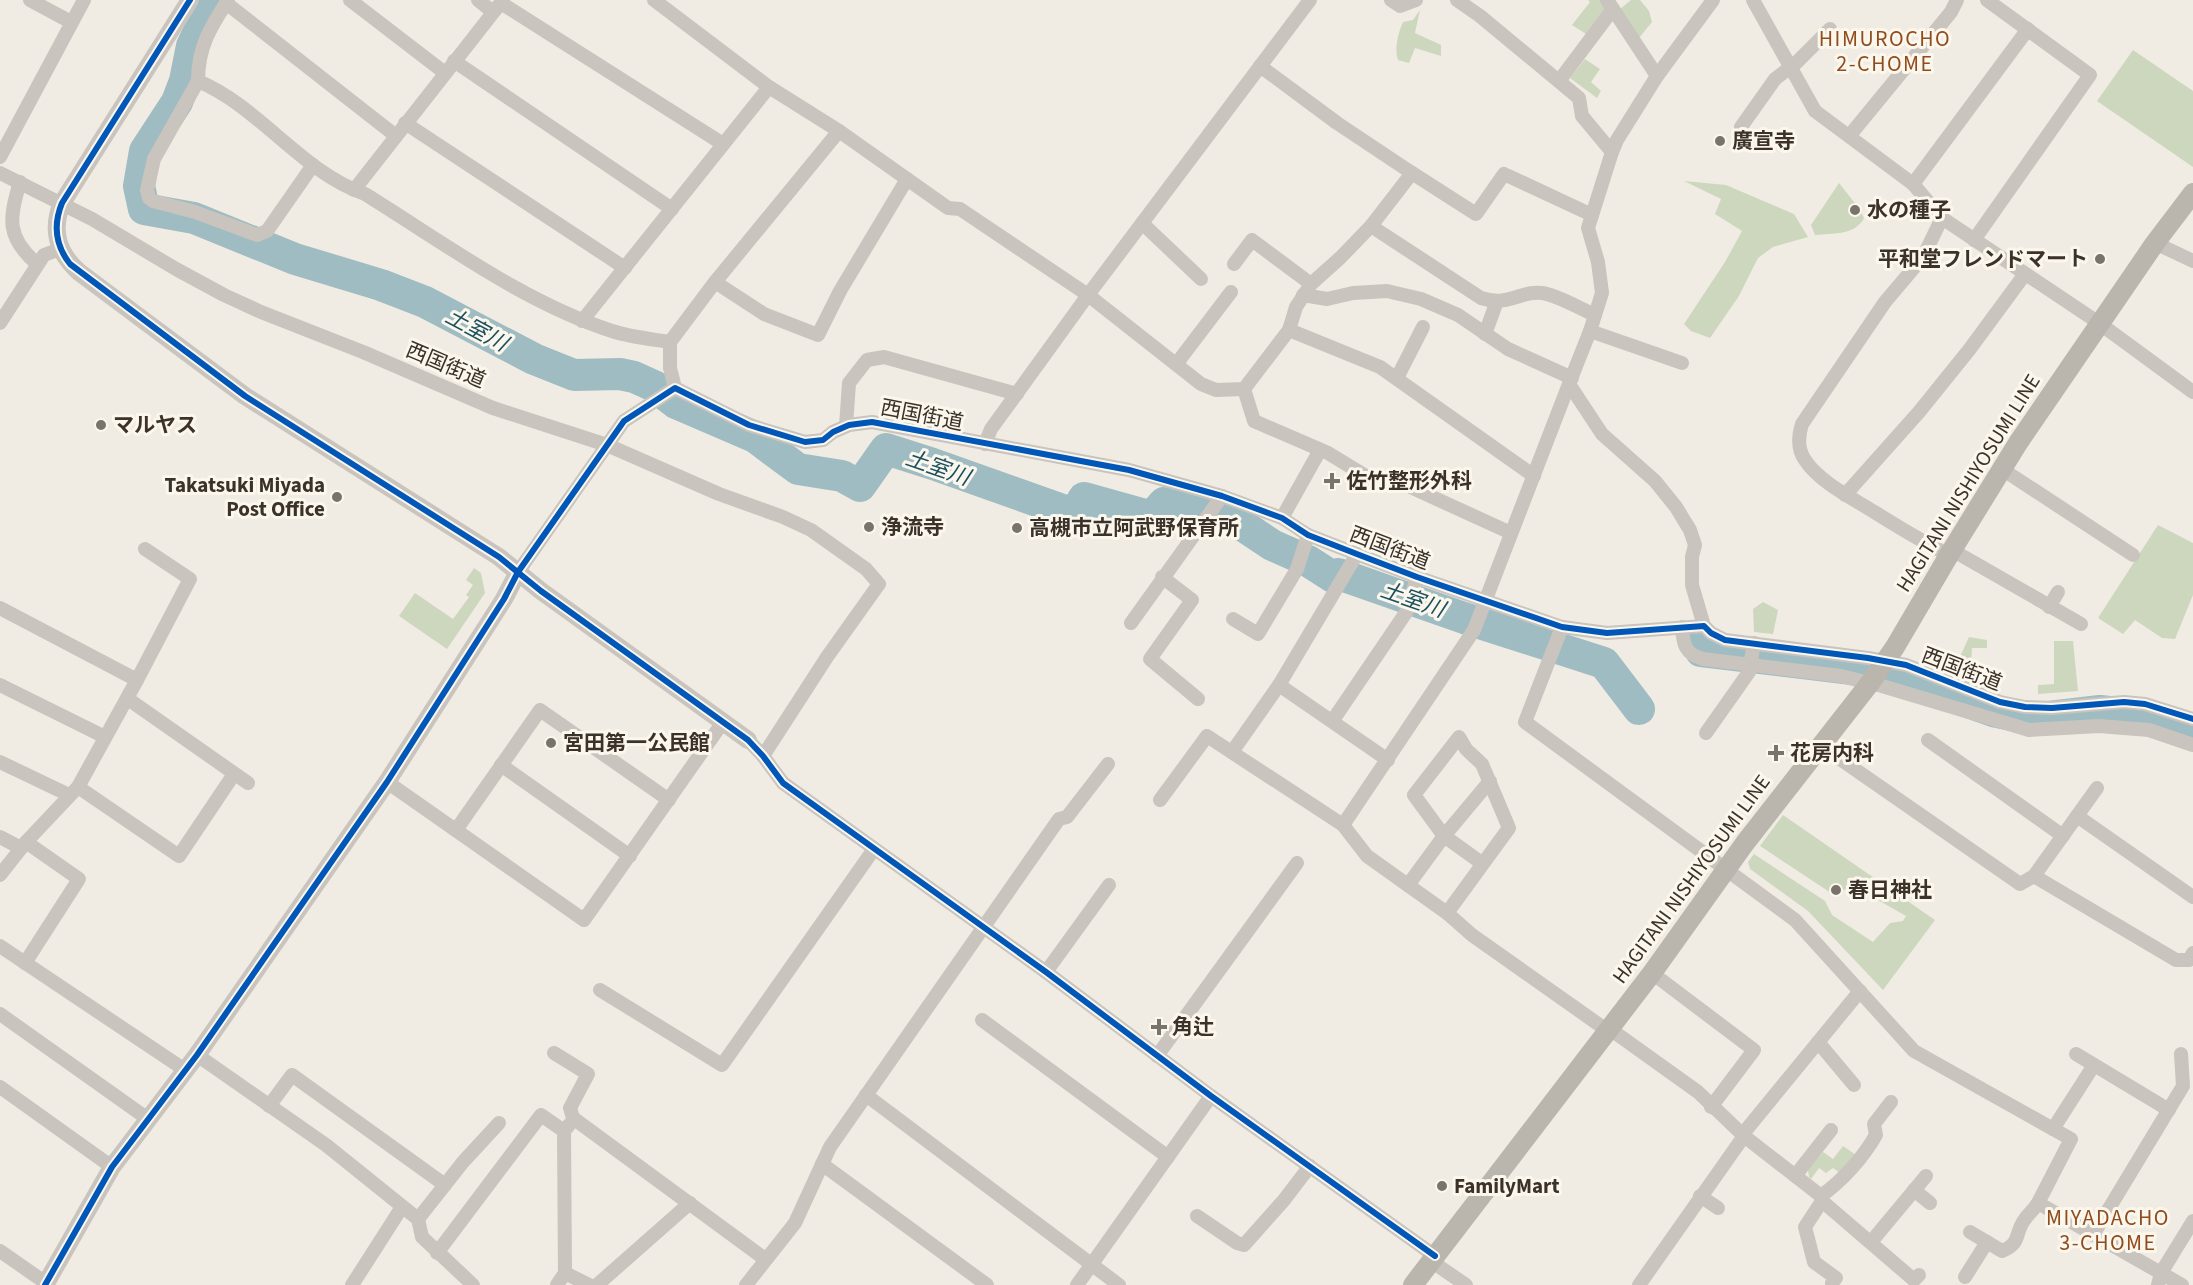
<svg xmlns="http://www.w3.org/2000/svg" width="2193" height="1285" font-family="'Source Sans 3','Noto Sans JP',sans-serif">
	<rect width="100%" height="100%" fill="#f0ece4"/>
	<!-- green -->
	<g fill="#cdd7be">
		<path d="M1588 0H1602L1605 9 1586 34 1572 25 1590 2Z"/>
		<path d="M1631 0H1640L1649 11 1652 22 1639 38 1620 9Z"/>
		<path d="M1420 10 1415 33 1441 45V56L1415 48 1409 63 1398 60C1394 49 1398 33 1403 22L1413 20Z"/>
		<path d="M2133 50 2193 91V167L2097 101Z"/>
		<path d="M1585 59 1600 69 1591 82 1601 91 1597 98 1570 78Z"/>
		<path d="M1684 181 1726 185 1794 214 1808 237 1773 247 1758 258 1739 296 1710 338 1691 331 1684 324 1725 262 1742 231 1715 214 1721 199Z"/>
		<path d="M1839 183 1858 207 1864 218C1855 236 1832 233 1815 235L1811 225Z"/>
		<path d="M2158 525 2193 543V595L2175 639 2162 638 2135 620 2123 634 2098 618Z"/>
		<path d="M474 568 481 573 485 593 447 649 399 616 415 593 453 619 469 597 466 595 473 585 466 580Z"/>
		<path d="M1763 602 1778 610 1773 634 1754 632 1753 609Z"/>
		<path d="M1969 637 1987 640V648H1972L1971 664H1965L1964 677 1928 662 1934 648 1960 657Z"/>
		<path d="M2054 641H2073L2078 691 2038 694V685L2054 684Z"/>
		<path d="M1783 815 1935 920 1883 990 1808 911 1750 869 1748 862 1754 854 1825 901 1832 915 1873 942 1890 923 1903 921 1906 916 1855 887 1831 893 1760 846Z"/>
		<path d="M1843 1146 1856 1155 1840 1173 1833 1168 1826 1173 1819 1168 1811 1179 1809 1177 1808 1170 1823 1152 1833 1159Z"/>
	</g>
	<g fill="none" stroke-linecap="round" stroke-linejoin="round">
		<!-- river -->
		<g stroke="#9fbcc2" stroke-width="32">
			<path d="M217 0 205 19 192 46 185 81 177 102 145 151 139 186 144 209 194 218 295 259 381 285 425 302 534 359 574 375 620 374 634 377 654 386 676 403 755 437 798 469 842 476 860 486 886 449 933 464 1074 514 1084 498 1152 517 1164 503 1233 519 1272 545 1308 561 1333 577 1338 574 1350 578 1464 618 1604 663 1639 709"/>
			<path d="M1696 639 1701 651 1861 670 1940 692 1993 711 2031 719 2100 711 2146 716 2193 731"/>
		</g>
		<!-- minor -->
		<g stroke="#c9c4bd" stroke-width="14">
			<path d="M30 0 71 22"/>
			<path d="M228 0C210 28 198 47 198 81 260 107 300 171 365 194 444 243 523 302 612 331 630 337 651 339 670 342"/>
			<path d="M350 0 445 73"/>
			<path d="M478 0 493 12"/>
			<path d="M654 0 769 87 839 131 948 208 960 209 1088 295 1201 384 1216 390 1244 389 1289 330 1296 307 1311 284 1340 258 1371 226 1412 173 1337 123 1260 66"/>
			<path d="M1391 0 1400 6 1416 0"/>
			<path d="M1457 0 1480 16 1579 98 1582 116 1612 152 1588 228 1598 262 1602 293 1590 331 1569 384 1602 434 1655 481 1676 507 1690 530 1695 545 1692 557V585L1704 626"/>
			<path d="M1607 0 1657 76"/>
			<path d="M1753 0 1815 111 1913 184 1942 218 2099 323 2193 392"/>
			<path d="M226 3 396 136"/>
			<path d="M501 3 723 144"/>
			<path d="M454 61 672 209"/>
			<path d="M198 81 154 159 147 190 149 198 153 201 195 212 257 235 267 231 313 165"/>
			<path d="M1559 81 1613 9"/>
			<path d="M405 123 625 268"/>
			<path d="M1741 127 1775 79 1796 63 1830 29"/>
			<path d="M1850 135 1951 12 1957 0"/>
			<path d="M1612 152 1617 140 1657 76 1713 0"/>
			<path d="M0 157 84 0"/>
			<path d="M0 173 92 219 176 269 224 295 261 312 363 352 493 408 607 445 719 494 783 517 811 530 866 569 879 584 827 657 763 756"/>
			<path d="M1412 173 1476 214 1504 174 1592 215"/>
			<path d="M20 182C9 219 6 237 37 264"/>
			<path d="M1913 184 2028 29"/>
			<path d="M354 190 503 0"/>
			<path d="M1942 218 1923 257 1885 302 1802 424C1798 437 1797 449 1805 460 1819 482 1854 499 1876 513 1900 528 1923 542 1949 555"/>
			<path d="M1142 223 1201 279"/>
			<path d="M1371 226 1481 298C1509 307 1521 290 1542 293 1558 295 1580 309 1595 315"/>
			<path d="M1974 240 2090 75 1987 0"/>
			<path d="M2155 243 2193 261"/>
			<path d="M1234 264 1252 240 1311 284"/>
			<path d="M715 282 764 314 818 335 840 291 907 179"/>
			<path d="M1303 295 1327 299 1353 293 1387 291 1421 299 1458 315 1508 349 1572 378"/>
			<path d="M582 321 769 87"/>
			<path d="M0 323 44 255 60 249"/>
			<path d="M1289 330 1380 367 1534 476"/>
			<path d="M1590 331 1682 363"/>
			<path d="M1485 334 1497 301"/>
			<path d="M1177 363 1231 292"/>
			<path d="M1397 378 1423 327"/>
			<path d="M675 388 670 368V342L715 282 839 131"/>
			<path d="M1244 389 1254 421 1328 453 1369 478"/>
			<path d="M846 426 849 383 867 360 884 357 1017 394"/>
			<path d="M985 444 991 429 1088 295 1310 0"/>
			<path d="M2002 469 2133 555"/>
			<path d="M1406 485 1511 533"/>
			<path d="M1845 495 1919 412 1969 350 2025 274"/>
			<path d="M1282 518 1320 450"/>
			<path d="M1952 550 2081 624"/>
			<path d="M518 572 624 421 675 388 749 425 805 442 823 440 833 432 849 425 872 422 1129 470 1222 496 1282 518 1308 535 1362 556 1417 577 1562 627 1607 633 1704 626 1711 633 1725 640 1868 658 1906 665 2000 702 2025 707 2052 708 2124 702 2145 704 2193 719"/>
			<path d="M1162 577 1192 600 1150 659 1198 699"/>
			<path d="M2049 607 2058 592"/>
			<path d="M0 608 137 680 78 787 26 842 0 875"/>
			<path d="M1233 619 1258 634 1297 569 1308 535"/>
			<path d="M1131 623 1222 496"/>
			<path d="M1562 627 1525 722 1795 920 1914 1051 2071 1139 2038 1203 2182 1285"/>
			<path d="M1682 627C1683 644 1685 654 1703 659L1841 676 1882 686 2029 730 2099 726 2149 730 2193 745"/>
			<path d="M137 680 190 579 145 549"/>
			<path d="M0 685 105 737"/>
			<path d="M1279 685 1388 760"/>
			<path d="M128 699 248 783"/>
			<path d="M1333 720 1407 611 1417 577"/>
			<path d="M1706 733 1749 672 1754 643"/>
			<path d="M748 740 763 756 783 783 1046 972 1211 1096 1435 1256"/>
			<path d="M1928 740 2063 836"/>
			<path d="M1820 745 2020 884 2034 876 2097 788"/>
			<path d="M1232 752 1279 685 1357 554"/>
			<path d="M0 762 69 795"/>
			<path d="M501 765 630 856"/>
			<path d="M387 782 584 920 723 722"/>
			<path d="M78 787 179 856 234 774"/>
			<path d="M1160 800 1207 736 1343 825 1367 856 1447 913 1472 935 1608 1031"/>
			<path d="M2077 816 2193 897"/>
			<path d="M1343 825 1474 630 1569 384"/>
			<path d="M456 830 540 710 669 800"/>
			<path d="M0 837 21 848"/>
			<path d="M2034 876 2176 960H2189L2193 953"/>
			<path d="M1408 885 1444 836 1490 781"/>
			<path d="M1447 913 1509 828 1482 764 1466 749 1459 737 1414 795 1444 836 1483 864"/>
			<path d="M0 946 185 1070"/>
			<path d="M25 963 79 879 26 842"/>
			<path d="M1046 972 1109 885"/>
			<path d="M1652 973 1754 1050 1711 1107"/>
			<path d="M600 990 722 1065 874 849"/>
			<path d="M0 1014 148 1119"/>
			<path d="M982 1020 1168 1157"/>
			<path d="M1610 1029 1698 1092 1744 1136 1821 1196 1822 1201 1914 1280 1919 1275"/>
			<path d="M1818 1042 1854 1085"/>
			<path d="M554 1053 588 1074 570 1108 573 1118 765 1259"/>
			<path d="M2076 1054 2169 1110"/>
			<path d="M197 1055 326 1145 418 1219 422 1237 473 1285"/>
			<path d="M1157 1056 1297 863"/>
			<path d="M0 1087 112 1167"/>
			<path d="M866 1095 1119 1285"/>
			<path d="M269 1106 292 1075 445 1185"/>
			<path d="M2053 1129 2094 1065"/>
			<path d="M1742 1135 1860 991"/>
			<path d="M822 1164 987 1285"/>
			<path d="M1795 1176 1831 1130"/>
			<path d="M1914 1190 1930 1203"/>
			<path d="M1700 1196 1718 1208"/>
			<path d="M1821 1196C1844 1179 1862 1159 1876 1135L1874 1124 1891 1102"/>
			<path d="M1822 1201 1805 1227 1814 1262 1836 1278 1832 1283"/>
			<path d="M1197 1216 1237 1243 1244 1245 1284 1200 1310 1166"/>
			<path d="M418 1219 463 1162 499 1123"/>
			<path d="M1970 1232 2002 1251C2022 1243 2014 1233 2025 1219 2029 1213 2034 1210 2038 1203"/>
			<path d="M2093 1235 2183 1086 2181 1054"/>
			<path d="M1871 1242 1926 1176"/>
			<path d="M0 1251 46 1283"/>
			<path d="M437 1253 541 1115 564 1131"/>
			<path d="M1431 1261 1466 1285"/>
			<path d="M565 1273 589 1285"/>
			<path d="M1965 1277 1987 1242"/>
			<path d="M352 1285 402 1207"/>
			<path d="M557 1285 565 1273 564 1131 569 1125"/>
			<path d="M597 1285 690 1203"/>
			<path d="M746 1285 795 1223 830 1147 1059 819 1067 817 1108 764"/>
			<path d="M1077 1285 1211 1096"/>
			<path d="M1639 1285 1744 1136"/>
			<path d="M2158 1285 2161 1273 2193 1221"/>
		</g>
		<!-- tertiary -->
		<g stroke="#c9c4bd" stroke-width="18">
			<path d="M190 0 62 203C51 230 57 252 79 272L245 396 499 557 541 591 748 740"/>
			<path d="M45 1285 112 1167 197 1055 387 782 504 599 518 572"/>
		</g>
		<!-- secondary -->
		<path stroke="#bab5ad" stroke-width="20" d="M1413 1285 1652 973 1745 843 1870 683 1895 647 1952 550 2018 443 2155 243 2193 193"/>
		<defs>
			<g id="cycleway">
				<path d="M190 0 62 203C53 225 55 245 70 264L245 396 499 557 541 591 748 740 763 756 783 783 1046 972 1211 1096 1435 1256"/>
				<path d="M45 1285 112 1167 197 1055 387 782 504 599 518 572 624 421 675 388 749 425 805 442 823 440 833 432 849 425 872 422 1129 470 1222 496 1282 518 1308 535 1362 556 1417 577 1562 627 1607 633 1704 626 1711 633 1725 640 1868 658 1906 665 2000 702 2025 707 2052 708 2124 702 2145 704 2193 719"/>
			</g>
		</defs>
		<!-- cycleway casing -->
		<use href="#cycleway" stroke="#fbf7ed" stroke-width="10"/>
		<!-- cycleway -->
		<use href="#cycleway" stroke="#0057b8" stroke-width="6"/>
	</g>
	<!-- markers -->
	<g fill="#7a736b" stroke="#fbf7ed" stroke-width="2">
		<circle cx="1720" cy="141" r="6"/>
		<circle cx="1855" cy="210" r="6"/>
		<circle cx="2100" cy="259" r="6"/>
		<circle cx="101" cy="425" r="6"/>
		<path d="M1329 472h6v6h6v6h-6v6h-6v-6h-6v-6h6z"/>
		<circle cx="337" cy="497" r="6"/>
		<circle cx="869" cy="527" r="6"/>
		<circle cx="1017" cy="528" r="6"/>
		<circle cx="551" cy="743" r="6"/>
		<path d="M1773 744h6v6h6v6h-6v6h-6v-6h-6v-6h6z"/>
		<circle cx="1836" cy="890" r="6"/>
		<path d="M1156 1018h6v6h6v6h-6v6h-6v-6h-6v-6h6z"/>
		<circle cx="1442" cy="1186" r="6"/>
	</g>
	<g text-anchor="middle" stroke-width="6" stroke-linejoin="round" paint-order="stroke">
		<!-- poi labels -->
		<g font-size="21" font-weight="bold" fill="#3b322a" stroke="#fbf7ed" text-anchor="start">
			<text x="1732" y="148">廣宣寺</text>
			<text x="1867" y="217">水の種子</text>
			<text x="2088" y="266" text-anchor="end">平和堂フレンドマート</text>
			<text x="113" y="432">マルヤス</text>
			<text x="1346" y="488">佐竹整形外科</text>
			<text x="325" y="492" text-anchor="end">Takatsuki Miyada<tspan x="325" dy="24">Post Office</tspan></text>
			<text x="881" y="534">浄流寺</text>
			<text x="1029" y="535">高槻市立阿武野保育所</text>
			<text x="563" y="750">宮田第一公民館</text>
			<text x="1790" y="760">花房内科</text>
			<text x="1848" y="897">春日神社</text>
			<text x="1172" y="1034">角辻</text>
			<text x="1454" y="1193">FamilyMart</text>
		</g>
		<!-- street labels -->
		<g font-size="21" fill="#3b322a" stroke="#fbf7ed">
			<text transform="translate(446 365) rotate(23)" y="7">西国街道</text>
			<text transform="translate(922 415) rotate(11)" y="7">西国街道</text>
			<text transform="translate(1968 483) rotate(-58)" y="7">HAGITANI NISHIYOSUMI LINE</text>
			<text transform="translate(1390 548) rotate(21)" y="7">西国街道</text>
			<text transform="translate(1962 669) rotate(21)" y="7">西国街道</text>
			<text transform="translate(1691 879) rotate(-54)" y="7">HAGITANI NISHIYOSUMI LINE</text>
		</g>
		<!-- neighbourhood labels -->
		<g font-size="22" letter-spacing="1.5" fill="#904c1d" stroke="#fbf7ed">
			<text x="1885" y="46">HIMUROCHO<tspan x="1885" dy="25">2-CHOME</tspan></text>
			<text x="2108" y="1225">MIYADACHO<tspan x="2108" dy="25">3-CHOME</tspan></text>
		</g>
		<!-- water labels -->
		<g font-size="22" font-style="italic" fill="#1c5060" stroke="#fbf7ed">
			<text transform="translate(477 329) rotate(28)" y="8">土室川</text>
			<text transform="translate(938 467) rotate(19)" y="8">土室川</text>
			<text transform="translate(1413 599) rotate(19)" y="8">土室川</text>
		</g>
	</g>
</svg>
